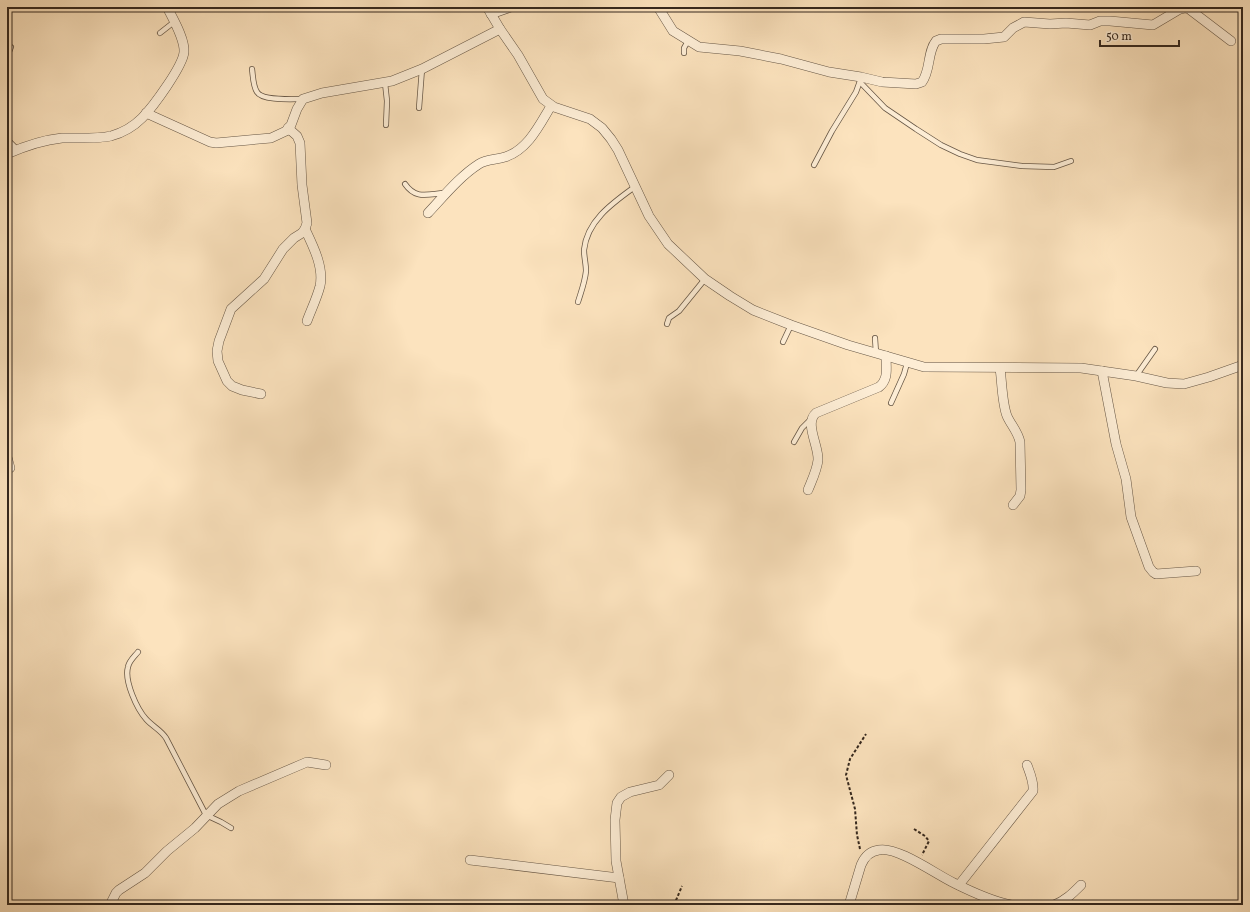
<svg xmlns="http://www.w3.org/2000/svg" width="1250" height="912" font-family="Vollkorn,serif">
	<rect width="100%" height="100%" fill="#fce3be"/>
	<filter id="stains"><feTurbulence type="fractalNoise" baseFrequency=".005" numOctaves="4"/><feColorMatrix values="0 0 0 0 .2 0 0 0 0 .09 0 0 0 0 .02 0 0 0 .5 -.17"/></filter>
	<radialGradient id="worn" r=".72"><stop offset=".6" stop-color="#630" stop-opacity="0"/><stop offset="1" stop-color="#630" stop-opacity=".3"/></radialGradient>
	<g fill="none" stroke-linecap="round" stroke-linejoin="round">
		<defs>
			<g id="lane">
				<path d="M160 33 174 22"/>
				<path d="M684 53V48L688 41"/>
				<path d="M7 57 11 47"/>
				<path d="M252 69C253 76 253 86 257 92 262 101 293 99 303 99"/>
				<path d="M860 82 885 108 916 129 941 145 960 154 977 160 1022 166 1054 167 1071 161"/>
				<path d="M385 83 387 101 386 125"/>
				<path d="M419 108 422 69"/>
				<path d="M7 139 17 149"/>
				<path d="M814 165 832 131 856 92 860 81"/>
				<path d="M405 184C416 200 428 194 445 193"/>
				<path d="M578 302C581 292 585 282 586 271 586 264 584 257 584 250 587 220 614 202 636 186"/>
				<path d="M667 324 669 318 679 311 705 279"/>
				<path d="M875 338 876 353"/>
				<path d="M783 342 791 325"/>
				<path d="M1136 376 1155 349"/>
				<path d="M891 403 904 374 907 363"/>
				<path d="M794 442 802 428 811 419"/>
				<path d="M138 652C134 657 129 661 128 667 124 681 137 709 146 719 152 726 161 730 166 738L206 815 221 822 231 828"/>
			</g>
			<g id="street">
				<path d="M487 7 500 29 518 55 543 99 554 107 590 119 602 128 611 139 618 150 649 216 668 244 705 279 730 296 753 310 791 325 848 345 924 367 1081 368 1136 376 1167 383 1184 384 1209 377 1243 365"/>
				<path d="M658 7 673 31 699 47 740 51 781 59 829 72 861 77 882 82 916 84 922 82C931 70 927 52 936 41L941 39H984L1004 37 1013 28 1024 22 1050 24 1066 23 1090 25 1100 21H1110L1153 25 1180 9 1185 8 1189 9 1231 41"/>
				<path d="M491 14 511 7"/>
				<path d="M146 113 210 142 216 143 271 138 286 131 291 125 297 109 303 99 322 93 392 81 422 69 500 29"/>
				<path d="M7 154C25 146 43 140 62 138 76 138 98 139 111 136 122 133 134 126 142 118 153 107 183 66 184 52 185 39 173 19 167 7"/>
				<path d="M428 213C443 197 460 176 479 164 487 159 496 160 505 157 528 150 540 124 551 106"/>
				<path d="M305 229C313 246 324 267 320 286 317 298 311 310 307 321"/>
				<path d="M1000 368C1002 382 1002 403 1007 416 1011 425 1018 432 1020 442L1021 490 1020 496 1013 505"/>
				<path d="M1102 371 1116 444 1126 479 1131 517 1149 567 1153 572 1156 574 1196 571"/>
				<path d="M261 394 242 390 232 386 227 381 218 361 217 351 219 341 231 309 264 279 283 249 294 238 302 233 305 229 307 223 302 185 300 143 297 136 288 128"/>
				<path d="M7 457 10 468"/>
				<path d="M808 490C812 480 817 470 818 460 819 446 804 423 816 413L879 387C889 379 886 368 886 356"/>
				<path d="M470 860 619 878"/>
				<path d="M959 885 1033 791C1034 782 1030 773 1027 765"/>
				<path d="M110 905 116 893 119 890 145 873 167 851 195 828 218 804 239 791 307 762 326 765"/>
				<path d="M624 905 616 861 615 820 617 803 621 797 630 792 659 785 669 775"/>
				<path d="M849 905 861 865C864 858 870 851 879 850 897 846 937 875 954 883 972 892 991 901 1011 905"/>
				<path d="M1054 905C1065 901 1073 893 1081 885"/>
			</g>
		</defs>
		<!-- lane casing -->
		<use href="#lane" stroke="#675746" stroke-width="6"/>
		<!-- street casing -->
		<use href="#street" stroke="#675746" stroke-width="10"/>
		<!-- path -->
		<g stroke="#35281e" stroke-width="2" stroke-dasharray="3 2" stroke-linecap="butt">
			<path d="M914 829 925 836 929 841 922 855"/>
			<path d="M860 849 857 835 855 809 846 775 850 759 866 734"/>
			<path d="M674 905 682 886"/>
		</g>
		<!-- lane -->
		<use href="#lane" stroke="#fdedd5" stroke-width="4.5"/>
		<!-- street -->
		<use href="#street" stroke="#fdedd5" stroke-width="9"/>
	</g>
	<!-- margin -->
	<rect width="1250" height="912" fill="none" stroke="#fce3be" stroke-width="24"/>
	<rect x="8" y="8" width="1234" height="896" fill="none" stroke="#35281e" stroke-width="2"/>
	<rect x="12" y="12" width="1226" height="888" fill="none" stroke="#35281e"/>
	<!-- scale -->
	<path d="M1100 40v6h79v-6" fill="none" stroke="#35281e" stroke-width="2"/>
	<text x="1106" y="40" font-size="12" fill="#35281e" stroke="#fdedd5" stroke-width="3" paint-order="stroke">50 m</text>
	<rect width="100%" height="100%" filter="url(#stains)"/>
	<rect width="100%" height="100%" fill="url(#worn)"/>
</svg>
